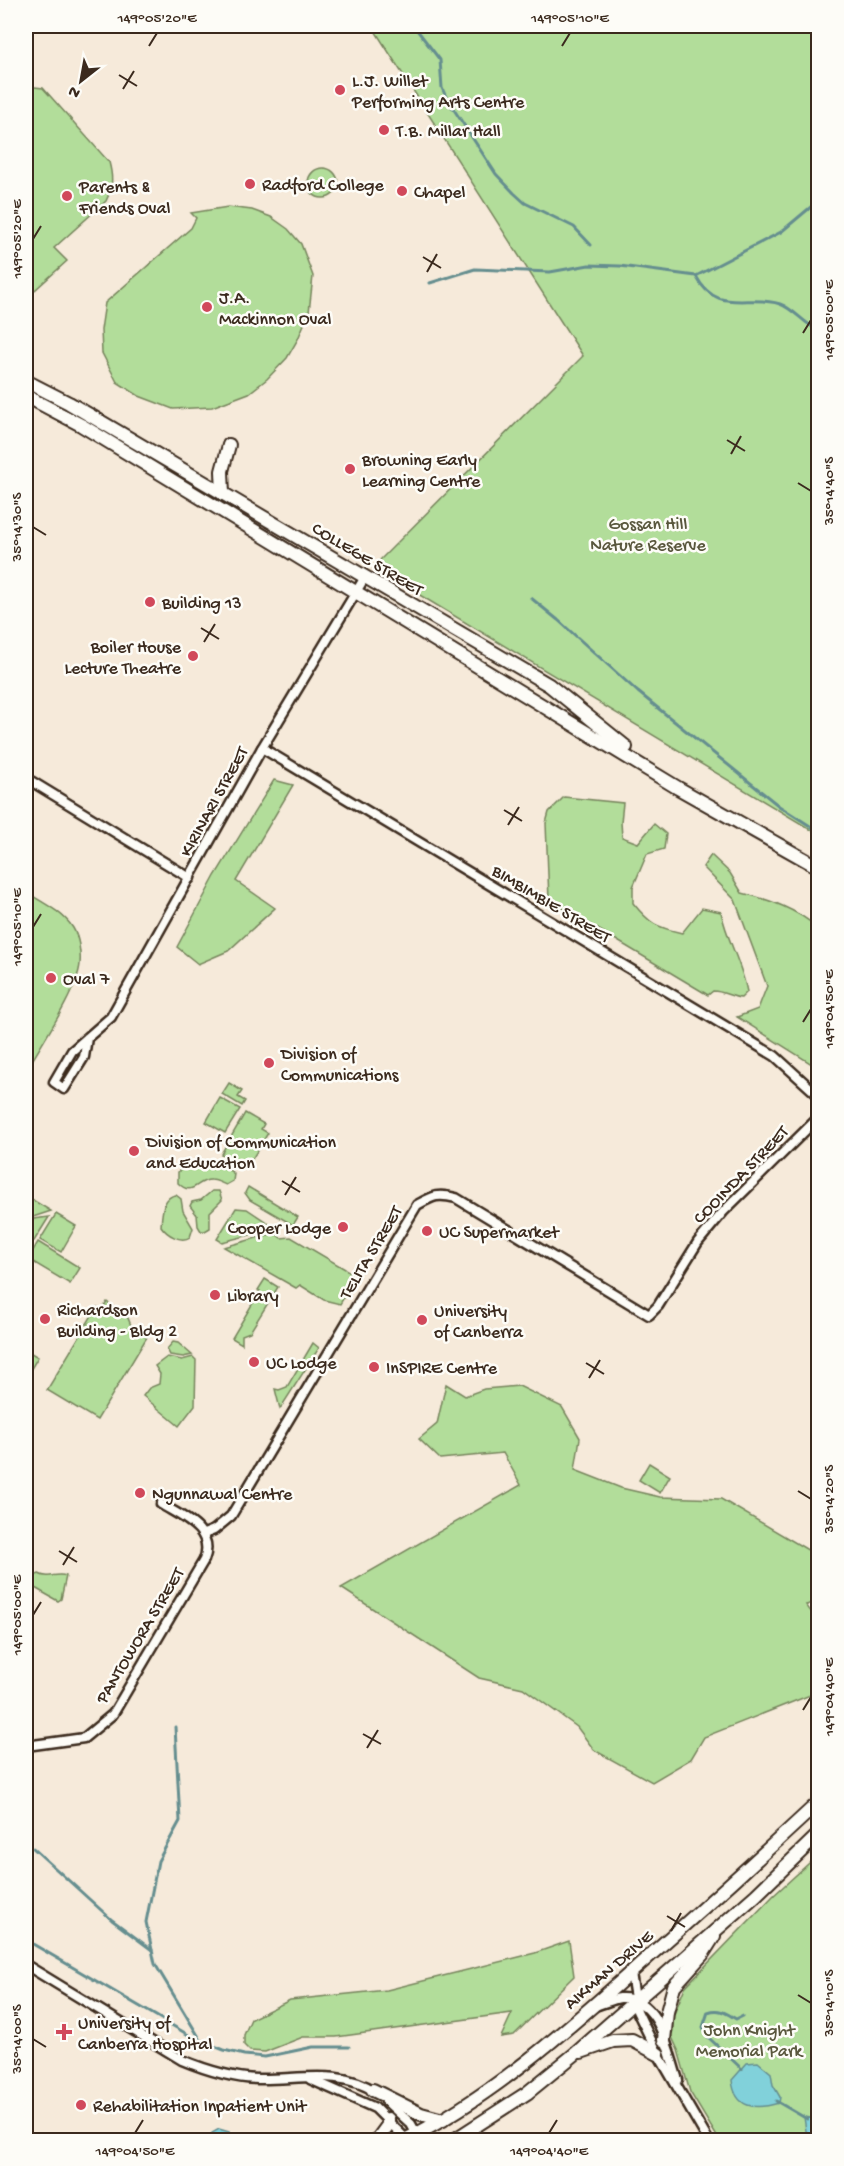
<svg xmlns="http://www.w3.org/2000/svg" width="844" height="2166" font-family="'Gochi Hand',sans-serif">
	<rect width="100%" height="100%" fill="#f6eada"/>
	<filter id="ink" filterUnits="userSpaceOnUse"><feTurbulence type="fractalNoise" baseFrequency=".0167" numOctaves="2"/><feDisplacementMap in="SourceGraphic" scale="12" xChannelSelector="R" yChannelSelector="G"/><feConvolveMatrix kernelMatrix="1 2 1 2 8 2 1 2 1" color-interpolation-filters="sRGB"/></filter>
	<g filter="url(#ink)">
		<!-- green -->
		<g fill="#b2dd9a" stroke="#76845c" stroke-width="1.5">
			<path d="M372 26H818V741L816 755 818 766V834L373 567 583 356Z"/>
			<path d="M26 86 43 88 109 162C113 177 113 187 106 201L54 248 67 261 26 298Z"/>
			<circle cx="323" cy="183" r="15"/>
			<path d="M228 207 252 210 271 217 288 229 301 244 313 276 309 312 298 339 287 358 267 379 249 393 212 407 173 409 139 396 117 382 102 353 101 330 105 303 191 228 196 218 191 213Z"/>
			<path d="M274 780 293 785 236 881 275 908 228 951 198 964 177 947 215 876Z"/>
			<path d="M564 797 623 803 621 822 622 837 638 843 654 824 666 834 664 849 647 854 633 887V903C650 924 656 927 682 933L702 908 721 912C727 940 742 964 747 992L741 998C731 997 723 991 713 991L708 995 549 900 546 823 549 812Z"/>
			<path d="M711 855 730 873 742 893C771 900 796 909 818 928V1068L737 1017 758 1009 767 986 735 900 703 867Z"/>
			<path d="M26 892C42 902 63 912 73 928 79 938 81 953 80 964 78 990 40 1046 26 1071Z"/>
			<path d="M229 1083 242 1091 238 1097 245 1101 242 1106 222 1094Z"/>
			<path d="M220 1098 240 1109 225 1133 206 1122Z"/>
			<path d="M245 1113 264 1124 261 1129 268 1133 246 1169 221 1154Z"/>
			<path d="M199 1160C207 1160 229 1168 234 1174L233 1181 226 1185C221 1183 216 1180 211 1180 197 1179 193 1198 178 1183V1172C184 1165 193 1167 199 1160Z"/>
			<path d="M248 1187 298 1217 293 1225 250 1200 245 1193Z"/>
			<path d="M212 1191H219L222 1200 210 1212V1228L205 1231H201L198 1226 197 1215 190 1206 192 1202 201 1200Z"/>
			<path d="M176 1195 181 1199 183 1211 193 1228 190 1237C181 1243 167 1235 161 1226 162 1215 162 1196 176 1195Z"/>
			<path d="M26 1196 51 1211 33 1217H26Z"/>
			<path d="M236 1208 247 1209 268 1223 270 1230 222 1242 217 1239Z"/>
			<path d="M56 1214 76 1226 61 1252 40 1240Z"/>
			<path d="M49 1217 34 1241 26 1243V1220Z"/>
			<path d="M275 1233 281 1238 291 1237 357 1276 340 1304 324 1300 300 1285 296 1288 224 1247Z"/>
			<path d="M38 1242 80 1268 70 1284 28 1259Z"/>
			<path d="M265 1279 278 1287 250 1332 242 1335V1344L232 1338 260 1291 258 1290Z"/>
			<path d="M107 1302 128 1318 132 1328 147 1337 97 1420 47 1390 97 1307 102 1310Z"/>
			<path d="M173 1342 178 1343 192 1355 183 1357 170 1355 167 1349Z"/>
			<path d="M313 1343 319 1348 280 1409 275 1389 279 1390 287 1387Z"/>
			<path d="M26 1350 38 1357 26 1377Z"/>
			<path d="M167 1357 182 1360 193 1357 196 1360 195 1405 179 1426 143 1396 149 1388 159 1384 160 1374 155 1366Z"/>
			<path d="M446 1384 465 1396 484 1389 519 1386 562 1407 580 1438 575 1470 621 1488 660 1497 721 1499 818 1556V1602L806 1605 818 1621V1692L704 1737 691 1759 652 1782 594 1750 577 1727 523 1688 479 1678 341 1588 521 1485 503 1453 440 1459 419 1439 437 1424Z"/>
			<path d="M649 1463 670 1476 660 1493 639 1480Z"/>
			<path d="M26 1574 32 1577 39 1574C49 1580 56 1572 66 1576L61 1599 58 1601 26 1583Z"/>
			<path d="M818 1855V2140H719L690 2092 678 2050 671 2035 673 2031 672 2019 685 1987 773 1896Z"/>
			<path d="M569 1941 574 1976 514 2035 501 2037 512 2013 336 2037H303L265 2052 250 2051 244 2045V2035L251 2019 290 2000 387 1990 535 1953Z"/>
		</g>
		<!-- water -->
		<g fill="#81d1da" stroke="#658e8f" stroke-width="1.5">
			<path d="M758 2062 771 2073 773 2085 780 2097 779 2103C755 2110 735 2109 732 2080L747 2063Z"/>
			<path d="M804 2117 818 2119V2140L806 2131Z"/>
			<path d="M219 2129 229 2132 237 2140H206L212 2133Z"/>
		</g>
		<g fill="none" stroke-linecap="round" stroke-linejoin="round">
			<!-- stream -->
			<g stroke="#658e8f" stroke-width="3">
				<path d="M414 26 440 60 442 88 447 99 496 174 514 193 525 203 574 227 591 245"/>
				<path d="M696 276C717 316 748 293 780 304 794 309 804 324 818 330"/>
				<path d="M430 283 475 269 550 272 589 265 620 266 696 276 781 232 818 201"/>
				<path d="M531 598 558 620 638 692 779 806 818 831"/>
				<path d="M175 1727 180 1821 158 1861 146 1922 155 1964 205 2047"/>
				<path d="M33 1848 112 1920 152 1950"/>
				<path d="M26 1940 192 2037 224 2050 244 2055 265 2057 313 2047H349"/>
				<path d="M742 2016 736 2019C726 2013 720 2008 708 2012L703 2027 709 2038 742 2069"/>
				<path d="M776 2101 807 2119"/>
			</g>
			<defs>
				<g id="street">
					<path d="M262 748 775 1056 818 1095"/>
					<path d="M26 778 190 878"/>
					<path d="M87 1038 84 1057 64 1089 54 1082 72 1051 111 1017 262 748 365 577"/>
					<path d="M204 1534 214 1530 231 1516 417 1205C433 1196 437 1193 456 1198L649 1315 658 1306 698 1242 723 1212 818 1118"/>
					<path d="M26 1746 84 1738 113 1714 204 1560C216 1530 182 1517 161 1504"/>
					<path d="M26 1965 182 2060C206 2070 231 2078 258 2079 298 2080 341 2068 376 2092"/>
					<path d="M631 1973 637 2011 658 2054 708 2140"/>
					<path d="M598 2005C605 2003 613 1999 620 1998 660 1996 668 2052 678 2080"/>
					<path d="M310 2079 375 2108 407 2140"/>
					<path d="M386 2101 411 2124 420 2140"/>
				</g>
				<g id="secondary">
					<path d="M26 381 69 403 549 685 626 747"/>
					<path d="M26 396 81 425 678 788 818 867"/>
					<path d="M223 494 222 471 229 445"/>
					<path d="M664 2040 667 2012 674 1986 702 1955 714 1936"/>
					<path d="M581 2052 613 2041 632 2040 658 2054"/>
					<path d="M373 2090 421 2114 443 2120"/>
					<path d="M377 2140 388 2125V2119"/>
					<path d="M405 2140C496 2095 572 2025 647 1958 705 1907 762 1855 818 1803"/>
					<path d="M454 2140 527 2093 575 2054 756 1895 818 1835"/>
				</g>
			</defs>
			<!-- street casing -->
			<use href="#street" stroke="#3b2a1e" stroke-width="13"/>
			<!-- secondary casing -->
			<use href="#secondary" stroke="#3b2a1e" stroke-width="16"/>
			<!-- street -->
			<use href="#street" stroke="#fdfcf7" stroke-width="8"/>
			<!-- secondary -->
			<use href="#secondary" stroke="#fdfcf7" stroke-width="12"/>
		</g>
	</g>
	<!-- ticks -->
	<path fill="none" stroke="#3b2a1e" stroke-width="2" d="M149 46 157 33M562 46 570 33M119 75 137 86M123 89 134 71M33 239 41 226M423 257 441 268M427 272 437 254M803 333 811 320M727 440 745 451M731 454 741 436M798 483 811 491M33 527 46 535M201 628 219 639M204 642 215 624M504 810 522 821M508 825 519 807M33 927 41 914M803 1022 811 1009M282 1181 300 1192M285 1195 296 1177M586 1363 604 1374M589 1378 600 1360M798 1491 811 1499M59 1551 77 1562M63 1565 74 1547M33 1615 41 1602M803 1710 811 1697M363 1734 381 1744M367 1748 378 1730M667 1916 685 1927M671 1931 681 1913M798 1995 811 2003M33 2039 46 2047M135 2133 143 2120M549 2133 557 2120"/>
	<!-- markers -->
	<g fill="#d1495b" stroke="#fdfcf7" stroke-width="2">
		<circle cx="340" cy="90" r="6"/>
		<circle cx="384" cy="130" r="6"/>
		<circle cx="250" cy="184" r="6"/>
		<circle cx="402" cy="191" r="6"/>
		<circle cx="67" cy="196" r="6"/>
		<circle cx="207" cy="307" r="6"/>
		<circle cx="350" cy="469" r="6"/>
		<circle cx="150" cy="602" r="6"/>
		<circle cx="193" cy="656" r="6"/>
		<circle cx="51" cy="978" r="6"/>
		<circle cx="269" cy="1063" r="6"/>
		<circle cx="134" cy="1151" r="6"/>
		<circle cx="343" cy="1227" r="6"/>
		<circle cx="427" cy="1231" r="6"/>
		<circle cx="215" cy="1295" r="6"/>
		<circle cx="45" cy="1319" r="6"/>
		<circle cx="422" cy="1320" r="6"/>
		<circle cx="254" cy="1362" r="6"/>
		<circle cx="374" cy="1367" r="6"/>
		<circle cx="140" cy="1493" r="6"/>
		<path d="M61 2023h6v6h6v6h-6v6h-6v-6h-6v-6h6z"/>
		<circle cx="81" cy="2105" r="6"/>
	</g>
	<g text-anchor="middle" stroke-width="5" stroke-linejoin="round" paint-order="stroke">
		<!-- poi labels -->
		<g font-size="18" fill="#3b2a1e" stroke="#fdfcf7" text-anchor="start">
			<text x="352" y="86">L.J. Willet<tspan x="352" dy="21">Performing Arts Centre</tspan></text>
			<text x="396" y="136">T.B. Millar Hall</text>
			<text x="262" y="190">Radford College</text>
			<text x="79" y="192">Parents &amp;<tspan x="79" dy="21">Friends Oval</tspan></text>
			<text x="414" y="197">Chapel</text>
			<text x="219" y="303">J.A.<tspan x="219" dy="21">Mackinnon Oval</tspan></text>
			<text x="362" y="465">Browning Early<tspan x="362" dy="21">Learning Centre</tspan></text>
			<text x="162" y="608">Building 13</text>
			<text x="181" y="652" text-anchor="end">Boiler House<tspan x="181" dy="21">Lecture Theatre</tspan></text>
			<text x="63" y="984">Oval 7</text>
			<text x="281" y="1059">Division of<tspan x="281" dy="21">Communications</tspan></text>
			<text x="146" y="1147">Division of Communication<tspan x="146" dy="21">and Education</tspan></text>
			<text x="331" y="1233" text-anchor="end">Cooper Lodge</text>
			<text x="439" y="1237">UC Supermarket</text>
			<text x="227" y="1301">Library</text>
			<text x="57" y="1315">Richardson<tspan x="57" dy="21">Building - Bldg 2</tspan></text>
			<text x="434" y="1316">University<tspan x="434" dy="21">of Canberra</tspan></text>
			<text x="266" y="1368">UC Lodge</text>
			<text x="386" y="1373">InSPIRE Centre</text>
			<text x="152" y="1499">Ngunnawal Centre</text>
			<text x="78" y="2028">University of<tspan x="78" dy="21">Canberra Hospital</tspan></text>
			<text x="93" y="2111">Rehabilitation Inpatient Unit</text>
		</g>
		<!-- park labels -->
		<g font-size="18" fill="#59573d" stroke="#fdfcf7">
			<text x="648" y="529">Gossan Hill<tspan x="648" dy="21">Nature Reserve</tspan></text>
			<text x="749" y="2035">John Knight<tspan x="749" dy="21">Memorial Park</tspan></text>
		</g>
		<!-- street labels -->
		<g font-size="18" fill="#3b2a1e" stroke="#fdfcf7">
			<text transform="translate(368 558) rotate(31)" y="6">COLLEGE STREET</text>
			<text transform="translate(213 801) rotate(-61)" y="6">KIRINARI STREET</text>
			<text transform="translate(552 903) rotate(31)" y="6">BIMBIMBIE STREET</text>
			<text transform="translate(740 1174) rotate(-46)" y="6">COOINDA STREET</text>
			<text transform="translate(370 1252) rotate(-59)" y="6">TELITA STREET</text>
			<text transform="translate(139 1635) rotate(-59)" y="6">PANTOWORA STREET</text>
			<text transform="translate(608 1969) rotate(-41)" y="6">AIKMAN DRIVE</text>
		</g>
	</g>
	<!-- margin -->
	<rect width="844" height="2166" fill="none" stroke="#fdfcf7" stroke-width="66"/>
	<!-- north arrow -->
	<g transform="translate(81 81) rotate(211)" stroke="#fdfcf7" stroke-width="4.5" paint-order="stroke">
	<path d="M0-4.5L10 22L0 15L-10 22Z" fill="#3b2a1e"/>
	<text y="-9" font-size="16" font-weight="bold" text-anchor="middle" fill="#3b2a1e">N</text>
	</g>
	<rect x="33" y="33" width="778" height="2100" fill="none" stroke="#3b2a1e" stroke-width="2"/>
	<g font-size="15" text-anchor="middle" fill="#3b2a1e">
		<text x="157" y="22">149°05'20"E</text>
		<text x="570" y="22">149°05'10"E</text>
		<text transform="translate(16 239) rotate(-90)" y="5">149°05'20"E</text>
		<text transform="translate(828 320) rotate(-90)" y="5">149°05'00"E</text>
		<text transform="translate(828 491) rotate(-90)" y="5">35°14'40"S</text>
		<text transform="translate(16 527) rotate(-90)" y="5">35°14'30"S</text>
		<text transform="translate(16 927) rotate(-90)" y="5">149°05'10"E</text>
		<text transform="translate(828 1009) rotate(-90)" y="5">149°04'50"E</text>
		<text transform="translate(828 1499) rotate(-90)" y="5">35°14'20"S</text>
		<text transform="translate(16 1615) rotate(-90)" y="5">149°05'00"E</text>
		<text transform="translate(828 1697) rotate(-90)" y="5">149°04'40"E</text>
		<text transform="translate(828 2003) rotate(-90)" y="5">35°14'10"S</text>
		<text transform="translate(16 2039) rotate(-90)" y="5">35°14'00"S</text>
		<text x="135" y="2155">149°04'50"E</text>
		<text x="549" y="2155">149°04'40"E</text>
	</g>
</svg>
